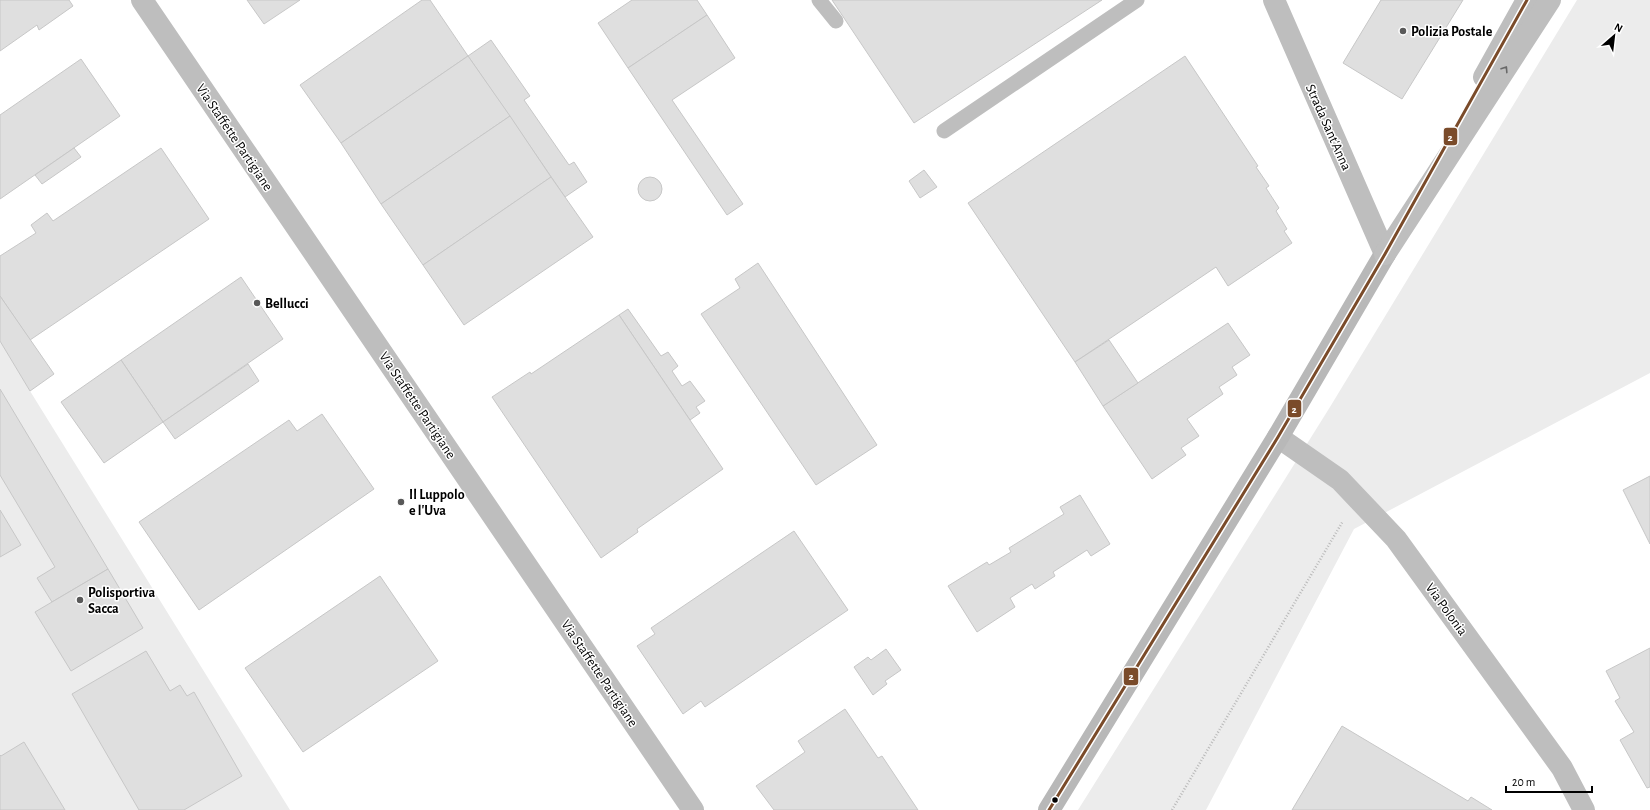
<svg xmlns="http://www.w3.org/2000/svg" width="1650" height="810" font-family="'Alegreya Sans',sans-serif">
	<rect width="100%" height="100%" fill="#fff"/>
	<!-- green -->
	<g fill="#ececec">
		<path d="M1577 0H1650V373L1354 529 1206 810H1078L1330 407Z"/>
		<path d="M0 341 30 391 290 810H0Z"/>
	</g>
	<!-- building -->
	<g fill="#dfdfdf" stroke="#c7c7c7">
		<path d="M0 0H69L73 6 39 30 37 25 0 51Z"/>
		<path d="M247 0H300L264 24Z"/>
		<path d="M422 0H430L468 56 341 143 300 85Z"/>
		<path d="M632 0H697L707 15 628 68 598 23Z"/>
		<path d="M832 0H1102L914 123Z"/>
		<path d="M1381 0H1463L1402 99 1343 63Z"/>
		<path d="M707 15 735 58 672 100 743 204 727 215 628 68Z"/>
		<path d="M491 40 530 96 524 100 569 165 574 162 587 182 565 197 468 56Z"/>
		<path d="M468 56 510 116 381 204 341 143Z"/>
		<path d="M1185 56 1258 166 1256 167 1269 186 1266 188 1279 208 1276 211 1287 229 1284 231 1292 243 1228 286 1216 267 1075 362 968 203Z"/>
		<path d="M81 59 120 116 0 199V115Z"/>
		<path d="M510 116 551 177 423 265 381 204Z"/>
		<path d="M74 148 81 157 42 184 35 175Z"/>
		<path d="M161 148 209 219 30 340 0 296V256L36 233 31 225 47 213 53 221Z"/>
		<path d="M924 170 937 187 920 198 909 181Z"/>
		<path d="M551 177 593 237 464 325 423 265Z"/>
		<circle cx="650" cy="189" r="12"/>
		<path d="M758 263 877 445 816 485 701 314 740 288 735 279Z"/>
		<path d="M241 277 283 339 163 422 121 360Z"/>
		<path d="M0 296 54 374 30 391 0 341Z"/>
		<path d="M628 309 661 356 668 352 678 366 672 371 682 386 690 381 705 401 696 407 700 413 690 420 619 315Z"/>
		<path d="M619 315 723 469 637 529 638 532 601 558 492 397 530 372 531 374Z"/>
		<path d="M1228 323 1250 355 1232 367 1237 375 1219 387 1223 394 1187 419 1199 436 1181 448 1186 455 1152 479 1103 406Z"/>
		<path d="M1109 340 1138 383 1103 406 1075 362Z"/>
		<path d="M121 360 163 422 104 463 61 402Z"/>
		<path d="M248 364 259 381 175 439 163 422Z"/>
		<path d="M0 389 108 569 52 602 37 578 55 567 0 475Z"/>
		<path d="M322 414 374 489 199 610 139 522 289 420 297 431Z"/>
		<path d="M1650 476V544L1623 490Z"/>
		<path d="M1080 495 1110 544 1091 556 1087 550 1053 572 1055 576 1035 589 1032 584 1010 598 1015 607 977 632 948 586 987 562 989 565 1011 552 1009 548 1064 514 1060 507Z"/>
		<path d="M0 510 21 545 0 557Z"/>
		<path d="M794 531 848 610 705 707 701 701 683 714 637 646 655 634 651 628Z"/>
		<path d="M108 569 143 628 71 671 35 612Z"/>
		<path d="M380 576 438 661 303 752 245 668Z"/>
		<path d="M1650 648V787L1647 788 1620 740 1634 732 1615 701 1620 698 1606 671Z"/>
		<path d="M886 649 901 670 885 681 887 684 873 695 854 667 868 657 871 660Z"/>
		<path d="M146 651 170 691 180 685 187 696 194 692 242 776 184 810H139L72 694Z"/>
		<path d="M845 709 878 758 882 756 918 810H774L756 786 805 752 798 741Z"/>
		<path d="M1342 726 1468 801 1471 797 1492 810H1292Z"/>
		<path d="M24 742 65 810H0V755L1 756Z"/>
	</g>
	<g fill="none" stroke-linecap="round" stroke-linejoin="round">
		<!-- path -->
		<path stroke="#b9b9b9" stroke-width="2.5" stroke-dasharray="1 2" stroke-linecap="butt" d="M1172 810 1343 521"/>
		<!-- service -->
		<g stroke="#bebebe" stroke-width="15">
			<path d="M819 0 836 21"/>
			<path d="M944 131 1137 0"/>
		</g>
		<!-- minor -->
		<g stroke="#bebebe" stroke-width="22">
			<path d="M142 0 693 810"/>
			<path d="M1274 0 1385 254"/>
			<path d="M1278 437 1340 480 1396 539 1562 768 1584 810"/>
		</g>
		<!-- secondary -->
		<path stroke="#b8b8b8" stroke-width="22" d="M1049 810 1278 437 1385 254"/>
		<!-- trunk -->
		<g stroke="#bebebe" stroke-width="22">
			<path d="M1484 77 1527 0"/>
			<path d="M1385 254 1550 0"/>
		</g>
		<defs>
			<path id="bus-1" d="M1049 810 1278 437 1385 254 1527 0"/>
		</defs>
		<!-- bus-1 casing -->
		<use href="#bus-1" stroke="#fff" stroke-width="6"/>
		<!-- bus-1 -->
		<use href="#bus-1" stroke="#7a4b2a" stroke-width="3"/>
	</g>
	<!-- one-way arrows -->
	<defs><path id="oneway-chevron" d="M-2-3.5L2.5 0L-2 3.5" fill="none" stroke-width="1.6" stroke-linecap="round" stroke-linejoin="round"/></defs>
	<use stroke="#686868" href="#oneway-chevron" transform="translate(1505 69) rotate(-57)"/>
	<!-- markers -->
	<g fill="#595959" stroke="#fff" stroke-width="1.5">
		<circle cx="1403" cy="31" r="4"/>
		<circle cx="257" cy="303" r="4"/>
		<circle cx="401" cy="502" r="4"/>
		<circle cx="80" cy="600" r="4"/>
	</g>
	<circle fill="#000" stroke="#fff" stroke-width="1.5" cx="1055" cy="800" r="3.5"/>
	<g text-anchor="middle" stroke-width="3" stroke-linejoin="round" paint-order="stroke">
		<!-- poi labels -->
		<g font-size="14" font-weight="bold" fill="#000" stroke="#fff" text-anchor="start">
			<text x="1411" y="36">Polizia Postale</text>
			<text x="265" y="308">Bellucci</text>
			<text x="409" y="499">Il Luppolo<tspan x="409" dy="16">e l'Uva</tspan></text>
			<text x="88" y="597">Polisportiva<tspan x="88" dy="16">Sacca</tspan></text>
		</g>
		<!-- street labels -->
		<g font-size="14" fill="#000" stroke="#fff">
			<text transform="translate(1329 127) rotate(66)" y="5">Strada Sant'Anna</text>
			<text transform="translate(235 137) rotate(56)" y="5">Via Staffette Partigiane</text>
			<text transform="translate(418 405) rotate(56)" y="5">Via Staffette Partigiane</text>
			<text transform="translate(1447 609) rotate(54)" y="5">Via Polonia</text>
			<text transform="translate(600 673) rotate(56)" y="5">Via Staffette Partigiane</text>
		</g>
	</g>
	<g stroke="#fff" stroke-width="1.5">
		<rect x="1443" y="127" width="15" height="19" rx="4" fill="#7a4b2a"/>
		<rect x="1287" y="399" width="15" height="19" rx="4" fill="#7a4b2a"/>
		<rect x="1123" y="667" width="16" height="19" rx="4" fill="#7a4b2a"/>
	</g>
	<g font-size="11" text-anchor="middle" font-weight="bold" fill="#fff">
		<text x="1450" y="141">2</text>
		<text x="1294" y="413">2</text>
		<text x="1131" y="680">2</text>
	</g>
	<!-- north arrow -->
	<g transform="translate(1614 36) rotate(28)" stroke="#ffffff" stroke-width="3" paint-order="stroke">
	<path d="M0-3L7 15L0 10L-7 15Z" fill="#000000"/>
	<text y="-6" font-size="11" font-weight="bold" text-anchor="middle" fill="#000000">N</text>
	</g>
	<!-- scale -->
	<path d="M1506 786v6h86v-6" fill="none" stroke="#000000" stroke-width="2"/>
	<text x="1512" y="786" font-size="12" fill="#000000" stroke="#ffffff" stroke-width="3" paint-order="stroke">20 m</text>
</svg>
